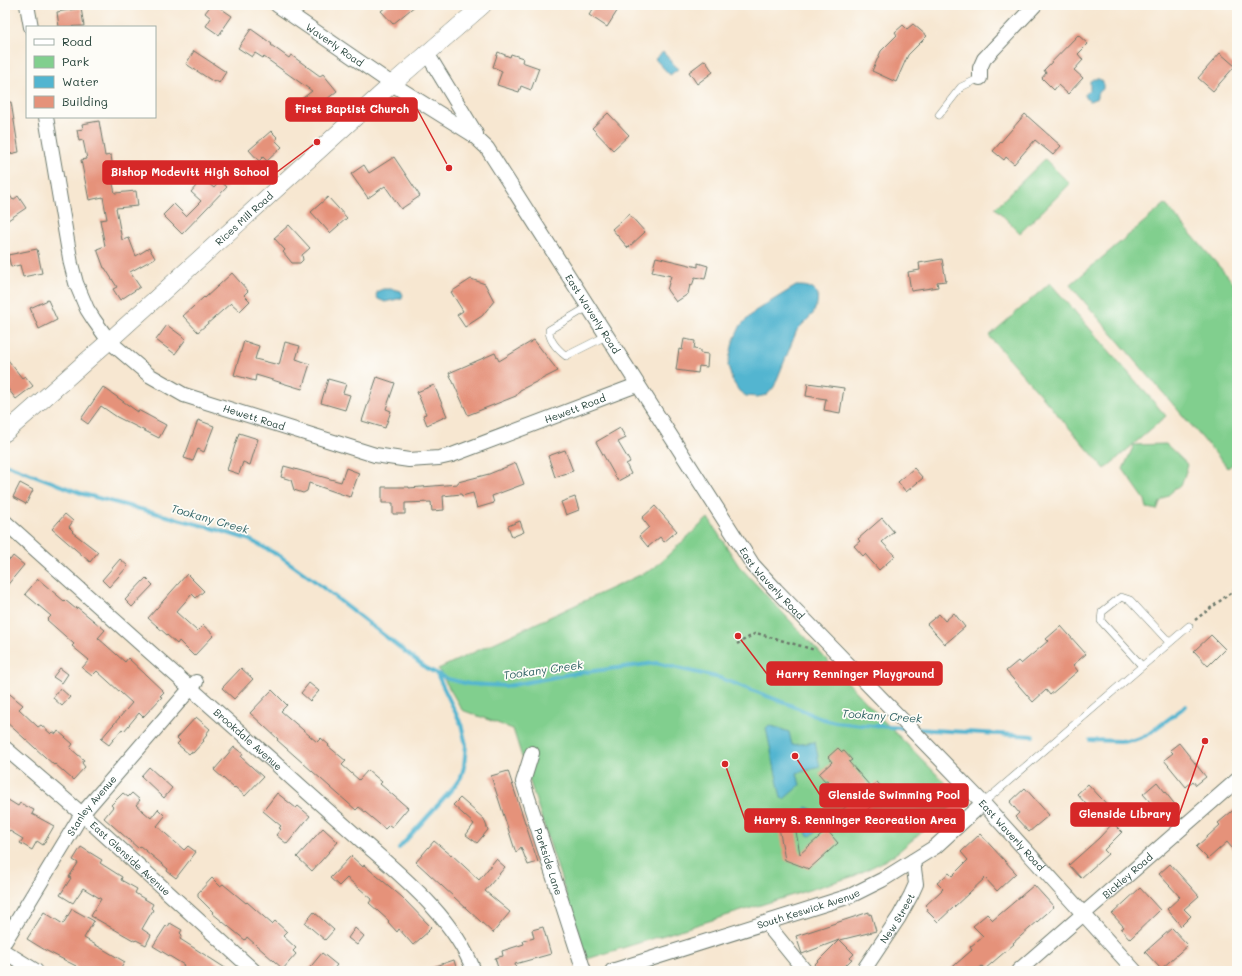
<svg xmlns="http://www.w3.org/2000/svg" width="1242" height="976" font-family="Mali,sans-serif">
	<rect width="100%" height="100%" fill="#fdfcf7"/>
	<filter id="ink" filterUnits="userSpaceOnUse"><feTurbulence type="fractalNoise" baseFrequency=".025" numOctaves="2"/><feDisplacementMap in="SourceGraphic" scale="8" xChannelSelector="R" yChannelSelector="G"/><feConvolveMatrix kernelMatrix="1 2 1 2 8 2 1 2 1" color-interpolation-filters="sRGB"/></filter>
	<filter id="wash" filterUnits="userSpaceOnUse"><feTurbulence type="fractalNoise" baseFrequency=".012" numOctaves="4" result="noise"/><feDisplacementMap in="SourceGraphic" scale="16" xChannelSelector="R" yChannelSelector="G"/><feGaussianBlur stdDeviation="0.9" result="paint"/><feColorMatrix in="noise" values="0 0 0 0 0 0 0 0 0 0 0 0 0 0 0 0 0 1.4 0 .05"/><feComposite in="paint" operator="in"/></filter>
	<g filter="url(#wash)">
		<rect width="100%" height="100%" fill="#f7e7d1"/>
		<!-- green -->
		<g fill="#81cf8e" stroke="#508661">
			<path d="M1045 159 1070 184 1020 233 995 208Z"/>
			<path d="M1165 204 1237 287V460L1228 468 1070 285Z"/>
			<path d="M1050 283 1166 416 1105 469 989 336Z"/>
			<path d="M1166 444 1188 465 1182 483 1160 502 1157 510 1147 508 1145 500 1123 469 1134 445Z"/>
			<path d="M708 518 739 566 882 719 961 799 898 852 884 861 854 876 587 959 513 729 462 710 438 669 653 569Z"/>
		</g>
		<!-- water -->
		<g fill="#52b5d0" stroke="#387982">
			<path d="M663 52 678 69 670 75 655 59Z"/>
			<path d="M1094 79H1099L1103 82V89L1097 94V98L1090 101 1085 98V94L1090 90V81Z"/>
			<path d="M796 286C806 286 811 286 818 294L817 304 813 314 797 330 774 387 767 395 757 397 746 396 739 391 732 380 728 365 733 342 741 325 755 311Z"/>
			<path d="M383 289H393L401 291 403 295 402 298 385 302 378 299 376 295 378 291Z"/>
			<path d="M769 725 789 732 792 745 815 742 820 767 797 773 800 785 784 799 781 798 766 728Z"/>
			<path d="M806 807 823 814 825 823 811 836 807 835 802 811Z"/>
		</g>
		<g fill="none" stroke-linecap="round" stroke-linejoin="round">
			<!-- stream -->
			<g stroke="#52b5d0" stroke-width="4">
				<path d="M5 464 83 494 212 528 250 540 280 556 312 579 426 668 448 679 469 684 507 686 570 674 656 663 720 678 793 706 820 718 835 722 863 725 905 728"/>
				<path d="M915 729 1033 736"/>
				<path d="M1090 740 1119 741 1134 740 1147 735 1186 706"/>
				<path d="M399 848 453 788 461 777 464 767 466 745 461 724 438 676"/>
			</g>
		</g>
		<g id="blocks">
			<!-- building -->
			<g fill="#e5927a">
				<path d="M211 5H216L232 16 219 35 206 26 211 18 205 13Z"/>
				<path d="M388 5H416L393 24 381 11Z"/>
				<path d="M596 5H621L607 27 589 15Z"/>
				<path d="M81 8 84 26 59 27 57 12Z"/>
				<path d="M913 24 927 36 908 55 896 82 872 71 881 51 897 35 895 32 903 25 907 29Z"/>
				<path d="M251 29 272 44 271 45 289 58 291 55 320 76 323 74 337 91 310 113 299 101 312 91 264 57 263 58 255 53 252 57 238 48Z"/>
				<path d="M1078 35 1088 44 1078 54 1083 60 1074 70 1083 78 1068 94 1058 85 1054 90 1042 78 1046 73 1044 70Z"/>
				<path d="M194 51 226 72 219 83 215 80 214 82 186 64Z"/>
				<path d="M498 52 510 57 511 54 523 58 522 62 539 68 531 90 521 86 519 92 497 85 502 71 493 67Z"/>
				<path d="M1220 53 1235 66 1213 91 1198 78Z"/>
				<path d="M705 60 713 72 697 84 689 72Z"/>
				<path d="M11 102 19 152 5 155V103Z"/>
				<path d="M608 113 629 135 613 150 592 128Z"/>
				<path d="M1025 114 1061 146 1053 155 1035 140 1014 164 1006 157 1004 160 993 151Z"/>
				<path d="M99 121 105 156 111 155 113 170H110L115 193 136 191 138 206 116 208 122 240 129 238 136 256 149 248 155 258 130 272 140 287 120 300 113 289 117 287 105 268H104L97 249 105 246 100 220 107 219 103 197 89 200 81 160 87 159 83 140 79 141 77 130 83 129 82 124Z"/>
				<path d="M271 131 278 138 275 140 282 147 267 161 263 157 259 161 249 150Z"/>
				<path d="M394 157 420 196 401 209 385 186 368 198 351 174 364 165 369 173Z"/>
				<path d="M202 173 211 180 208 183 214 188 220 181 227 187 182 234 163 215 174 204 186 216 201 201 191 192 196 186 193 183Z"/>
				<path d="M5 188 13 200 18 196 26 208 5 222Z"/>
				<path d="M328 197 347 218 330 233 311 212Z"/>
				<path d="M629 214 645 232 628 248 612 229Z"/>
				<path d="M289 225 310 248 302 255 303 260 300 263H292L283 252 285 250 274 238Z"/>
				<path d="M37 249 42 273 23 277 20 265 11 267 8 255Z"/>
				<path d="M656 257 698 267V263L708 266 705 279 695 277 692 286 690 285 688 294 676 302 667 290 671 276 652 272Z"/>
				<path d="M942 259 946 281 937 282 938 287 911 291 908 272 920 270 919 263Z"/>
				<path d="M232 273 248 291 244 295 250 301 240 311 231 303 198 332 183 316 204 297 205 298Z"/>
				<path d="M471 279 485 284 494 301 482 316 465 327 457 315 463 311 451 292Z"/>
				<path d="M48 300 57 320 39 329 30 308Z"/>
				<path d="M167 325 186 339 175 354 156 340Z"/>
				<path d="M684 339 695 341 694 349 700 350V353L708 354 707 367 699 366 698 373 676 370 679 349 682 350Z"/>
				<path d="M534 340 558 371 520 390 516 396 468 415 449 373 495 353 499 361Z"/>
				<path d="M244 341 259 346 255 359 279 365 285 342 300 346 296 359 310 364 302 389 256 375 255 381 234 375Z"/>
				<path d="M5 356 22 378 25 376 33 386 16 399 5 385Z"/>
				<path d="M377 377 395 383 386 409 391 411 385 428 362 421Z"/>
				<path d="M328 379 346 384 343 393 350 395 345 410 321 403Z"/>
				<path d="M808 383 844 388 840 413 824 410 826 399 806 396Z"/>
				<path d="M434 385 447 416 427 425 423 415 426 414 417 392Z"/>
				<path d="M103 387 138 412V410L166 425 159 438 117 417 101 406 88 424 81 419Z"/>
				<path d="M198 420 214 426 204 452 198 449 193 461 184 458Z"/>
				<path d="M620 428 626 438 618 442 630 462 626 464 631 474 618 481 596 442Z"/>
				<path d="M239 433 258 439 250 465 243 462 239 474 227 470Z"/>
				<path d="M565 450 573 471 555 477 548 456Z"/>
				<path d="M516 463 524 484 492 496 494 503 477 508 473 493 462 496 461 494 443 496 444 510 432 511 431 502 405 503V514H393V503H382V487H409V488L458 484V482L489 474Z"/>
				<path d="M284 466 341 482 346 468 359 473 350 497 309 483 307 491 303 493 294 490 291 480 281 477Z"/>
				<path d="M914 468 923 478 906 492 898 482Z"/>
				<path d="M20 483 33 490 26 504 13 497Z"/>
				<path d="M575 497 579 510 566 515 561 502Z"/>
				<path d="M655 506 677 531 664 542 660 537 648 547 639 536 649 527 642 518Z"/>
				<path d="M65 514 73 521 69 527 73 531 72 532 98 552 90 562 52 529Z"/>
				<path d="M882 518 894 532 882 542 895 556 879 570 865 554 863 556 854 546 860 541 858 539Z"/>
				<path d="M520 521 524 532 512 537 508 526Z"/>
				<path d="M13 556 24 565 5 588V557L10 560Z"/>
				<path d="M120 559 128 566 109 587 102 580Z"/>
				<path d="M187 574 204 591 196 598 192 594 176 612 197 631 203 625 214 635 194 656 179 641 177 644 148 618Z"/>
				<path d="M146 578 153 585 132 607 125 600Z"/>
				<path d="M38 579 64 601 65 600 76 609 77 607 105 630 98 638 125 662 128 658 164 692 160 696 162 697 143 717 139 713 124 731 122 729 109 745 101 739 132 703 97 671 92 676 82 668 89 660 72 646 74 644 47 620 51 616 25 594Z"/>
				<path d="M954 613 965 627 945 644 927 624 939 614 945 621Z"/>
				<path d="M1061 626 1086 654 1073 665 1078 671 1050 695 1046 690 1033 702 1006 671 1018 661 1021 664 1048 641 1046 639Z"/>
				<path d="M1211 635 1225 649 1208 666 1194 651Z"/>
				<path d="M60 668 68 674 62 683 53 677Z"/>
				<path d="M241 668 253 679 234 699 222 688Z"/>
				<path d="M309 683 319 691 310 701 301 693Z"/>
				<path d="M60 688 70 697 62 706 53 698Z"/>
				<path d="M5 690 23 705 19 709 38 727 41 725 51 734 53 732 56 734 58 731 73 744 70 748 84 760 82 763 85 767 73 780 55 764 54 765 5 721Z"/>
				<path d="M272 690 287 705 281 711 317 742 321 738 329 745 328 746 346 761 342 765 359 780 368 770 382 782 380 784 408 808 392 827 389 825 385 829 359 807 356 810 277 740 278 739 250 713Z"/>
				<path d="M196 717 210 729 206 734 207 735 203 740 204 741 193 753 191 752 189 754 177 744 180 741 177 738Z"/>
				<path d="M1179 743 1206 777 1196 785 1193 781 1186 787 1164 760 1173 753 1170 750Z"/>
				<path d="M234 747 243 754 241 757 263 777 245 796 235 787 234 788 214 770Z"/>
				<path d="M838 748 842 752 844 751 852 760 849 762 871 787 877 782 889 795 881 801 879 799 860 816 863 818 854 826 841 811 849 804 827 780 825 781 819 774 832 762 828 757Z"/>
				<path d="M149 767 172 788 164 798 141 776Z"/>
				<path d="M508 771 538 862 528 865 521 847 516 853 491 776Z"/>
				<path d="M1157 782 1177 807 1164 818 1143 794Z"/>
				<path d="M1088 784 1113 811 1102 822 1077 794Z"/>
				<path d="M1025 788 1049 815 1029 832 1015 817 1019 813 1010 802Z"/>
				<path d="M123 793 128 797 132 793 140 800 136 805 151 818 158 809 165 816 157 826 184 850 188 846 196 852 176 878 167 871 168 869 140 846 138 848 104 818 113 807 111 805Z"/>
				<path d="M277 793 296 808 298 806 310 816 287 844 276 835 281 829 279 828 281 826 263 811Z"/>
				<path d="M5 798 18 806 20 803 34 810 32 814 54 826 43 845 37 841 32 850 20 843 23 839 5 828Z"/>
				<path d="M460 798 484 819 488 830 477 843 466 835 474 824 453 805Z"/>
				<path d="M1237 807V854L1227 842 1208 859 1196 847 1220 825 1218 823Z"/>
				<path d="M794 820 800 854 827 830 838 843 809 869 785 860 778 822Z"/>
				<path d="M1113 823 1122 832 1104 850 1108 854 1081 878 1069 865 1099 838Z"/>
				<path d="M323 828 338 842 312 871 297 857Z"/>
				<path d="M980 834 1016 873 997 891 985 878 938 922 927 911 928 909 925 906 943 889 937 883 949 873 952 876 968 860 961 852Z"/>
				<path d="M434 841 451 855V854L479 880 496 859 505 867 485 891 510 912 493 933 416 862Z"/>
				<path d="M81 847 102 860 100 863 122 877 121 880 137 889 135 893 138 895 153 904 151 908 153 910 142 929 151 935 146 945 136 940 135 941 91 916 101 899 83 888 73 903 60 895 71 878 69 877 78 863 73 860Z"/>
				<path d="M351 856 363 867 364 865 402 897 431 927 428 930 429 931 413 945 399 929 397 932 388 922 389 921 369 903 372 899 347 878 339 886 330 878Z"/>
				<path d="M1170 864 1199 896 1184 909 1191 916 1181 926 1167 909 1180 897 1159 874Z"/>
				<path d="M212 878 220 886 223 884 246 903 247 902 272 924 275 921 287 932 283 936 296 948 293 951 296 954 283 969 247 937 245 940 212 913 213 912 198 897V893Z"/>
				<path d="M1034 885 1054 907 1013 943 1014 944 985 969 982 966 976 971H948L972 950 970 947 983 936 973 926 987 914 993 920Z"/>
				<path d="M1140 888 1160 910 1130 939 1121 929 1124 927 1112 914Z"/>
				<path d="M72 909 94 921 84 938 125 962 119 971H81L75 967 76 966 45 950 27 939 44 912 63 924Z"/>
				<path d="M314 912 334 930 325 940 305 923Z"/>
				<path d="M869 912V915L871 914 876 931 840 940 854 954 850 958 852 959 840 971H813L812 967 839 940 802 954 796 936Z"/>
				<path d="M170 923 182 930 180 933 182 935 180 939 230 971H180L184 965 153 946 166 926 168 927Z"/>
				<path d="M543 927 551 954 515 964 516 968 506 971H499L495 958 503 956 502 951 524 944 523 941 534 938 532 930Z"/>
				<path d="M355 928 364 936 357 945 348 938Z"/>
				<path d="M1172 928 1188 945 1161 969 1145 952Z"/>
				<path d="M322 953 337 965 332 971H307Z"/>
				<path d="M454 960 457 971H427V969Z"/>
			</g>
		</g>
	</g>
	<g filter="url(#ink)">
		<use href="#blocks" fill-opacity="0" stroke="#6b786b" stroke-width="1"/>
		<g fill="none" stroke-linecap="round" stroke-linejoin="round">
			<defs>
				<g id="service">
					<path d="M939 115 961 87 980 78"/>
					<path d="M588 307 549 330C549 341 557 349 566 356L606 336"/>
					<path d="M1142 666 1101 621 1102 612 1121 597 1130 600 1169 642"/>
					<path d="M983 803 1189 626"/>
				</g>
				<g id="minor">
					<path d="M27 5 31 27"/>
					<path id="s1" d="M277 5 392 84 472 134 487 148 753 565 776 590 983 803 1135 971"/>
					<path d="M428 55 476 134"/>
					<path d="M980 78V68L984 59 1035 5"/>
					<path id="s2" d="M46 117 71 264 76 283 87 309 94 320 109 341 149 375 184 395 375 455 409 460 439 458 452 455 637 385"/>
					<path id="s3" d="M5 522C94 602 184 683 274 762 303 789 333 815 362 841 404 878 453 917 474 971"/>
					<path id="s4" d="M5 748 82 814 254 971"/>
					<path id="s5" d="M532 753 523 782 584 971"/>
					<path d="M766 923 805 971"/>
					<path id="s6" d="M5 941 82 814 196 682"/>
					<path d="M5 952 36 971"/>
					<path id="s7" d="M612 971 850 896 882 880 935 847 983 803"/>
					<path id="s8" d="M863 971 899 917 911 895 916 884 913 861"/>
					<path id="s9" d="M1018 971 1237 780"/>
				</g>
				<g id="tertiary">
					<path id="s10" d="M5 433 109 341 392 84 483 5"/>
				</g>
			</defs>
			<!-- service casing -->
			<use href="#service" stroke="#6b786b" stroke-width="8"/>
			<!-- minor casing -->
			<use href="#minor" stroke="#6b786b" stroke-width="16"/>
			<!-- tertiary casing -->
			<use href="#tertiary" stroke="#6b786b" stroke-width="18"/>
			<!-- path -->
			<g stroke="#6b786b" stroke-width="2.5" stroke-dasharray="3 3" stroke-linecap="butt">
				<path d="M1195 620 1237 588"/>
				<path d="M737 644 756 633 815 650"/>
			</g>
			<!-- service -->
			<use href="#service" stroke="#fff" stroke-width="7"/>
			<!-- minor -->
			<use href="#minor" stroke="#fff" stroke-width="14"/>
			<!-- tertiary -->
			<use href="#tertiary" stroke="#fff" stroke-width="17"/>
		</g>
	</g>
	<g text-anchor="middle" stroke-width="3.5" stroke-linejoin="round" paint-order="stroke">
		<!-- street labels -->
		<g font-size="10" fill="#1f3d34" stroke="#fdfcf7">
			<text dy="4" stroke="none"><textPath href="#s1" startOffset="70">Waverly Road</textPath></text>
			<text dy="4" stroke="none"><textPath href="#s10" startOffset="321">Rices Mill Road</textPath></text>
			<text dy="4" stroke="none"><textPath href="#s1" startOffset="451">East Waverly Road</textPath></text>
			<text dy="4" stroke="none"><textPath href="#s2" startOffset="738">Hewett Road</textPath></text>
			<text dy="4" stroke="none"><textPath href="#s2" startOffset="402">Hewett Road</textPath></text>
			<text dy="4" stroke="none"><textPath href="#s1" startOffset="775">East Waverly Road</textPath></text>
			<text dy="4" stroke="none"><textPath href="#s3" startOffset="326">Brookdale Avenue</textPath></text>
			<text dy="4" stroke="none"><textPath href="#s6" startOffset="161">Stanley Avenue</textPath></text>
			<text dy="4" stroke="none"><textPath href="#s1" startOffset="1123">East Waverly Road</textPath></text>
			<text dy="4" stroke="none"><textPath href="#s4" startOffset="167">East Glenside Avenue</textPath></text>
			<text dy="4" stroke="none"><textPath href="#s5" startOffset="114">Parkside Lane</textPath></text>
			<text dy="4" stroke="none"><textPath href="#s9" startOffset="145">Bickley Road</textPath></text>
			<text dy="4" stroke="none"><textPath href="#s7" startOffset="206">South Keswick Avenue</textPath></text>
			<text dy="4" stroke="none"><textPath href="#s8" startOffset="63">New Street</textPath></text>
		</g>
		<!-- water labels -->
		<g font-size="11" font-style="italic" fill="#2e6163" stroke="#fdfcf7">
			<text transform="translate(210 519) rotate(16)" y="4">Tookany Creek</text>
			<text transform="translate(543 670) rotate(-8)" y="4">Tookany Creek</text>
			<text transform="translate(882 716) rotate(4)" y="4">Tookany Creek</text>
		</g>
	</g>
	<!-- callouts -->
	<path fill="none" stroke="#d62828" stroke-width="1.5" d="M449 168L417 109M317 142L277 172M738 636L767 674M795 756L820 795M1205 741L1179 815M725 764L745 820"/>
	<g fill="#d62828" stroke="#fdfcf7" stroke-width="1.5">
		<circle cx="449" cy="168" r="4"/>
		<circle cx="317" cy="142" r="4"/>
		<circle cx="738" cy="636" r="4"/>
		<circle cx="795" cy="756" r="4"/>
		<circle cx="1205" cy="741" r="4"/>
		<circle cx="725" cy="764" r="4"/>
	</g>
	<g fill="#d62828" stroke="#d62828" stroke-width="1.5">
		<rect x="286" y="98" width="131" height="23" rx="4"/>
		<rect x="103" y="161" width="174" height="23" rx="4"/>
		<rect x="767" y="662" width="175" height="23" rx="4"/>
		<rect x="820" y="784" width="148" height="23" rx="4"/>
		<rect x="1071" y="803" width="108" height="23" rx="4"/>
		<rect x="745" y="809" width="219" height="23" rx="4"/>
	</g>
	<g font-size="11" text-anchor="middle" font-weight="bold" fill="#fff">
		<text x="352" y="113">First Baptist Church</text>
		<text x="190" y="176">Bishop Mcdevitt High School</text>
		<text x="855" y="678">Harry Renninger Playground</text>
		<text x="894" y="799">Glenside Swimming Pool</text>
		<text x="1125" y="818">Glenside Library</text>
		<text x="855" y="824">Harry S. Renninger Recreation Area</text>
	</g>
	<!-- margin -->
	<rect width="1242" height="976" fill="none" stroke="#fdfcf7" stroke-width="20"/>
	<!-- legend -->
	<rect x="26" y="26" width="130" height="92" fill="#fdfcf7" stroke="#a4b0a9"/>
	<rect x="34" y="39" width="20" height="6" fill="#ffffff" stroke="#a4b0a9"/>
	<text x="62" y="46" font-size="12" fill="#1f3d34">Road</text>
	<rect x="34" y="56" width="20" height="12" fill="#81cf8e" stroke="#a4b0a9"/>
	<text x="62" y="66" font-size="12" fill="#1f3d34">Park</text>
	<rect x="34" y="76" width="20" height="12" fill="#52b5d0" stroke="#a4b0a9"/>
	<text x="62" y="86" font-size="12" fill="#1f3d34">Water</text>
	<rect x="34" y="96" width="20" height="12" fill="#e5927a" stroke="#a4b0a9"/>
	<text x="62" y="106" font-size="12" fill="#1f3d34">Building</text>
</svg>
